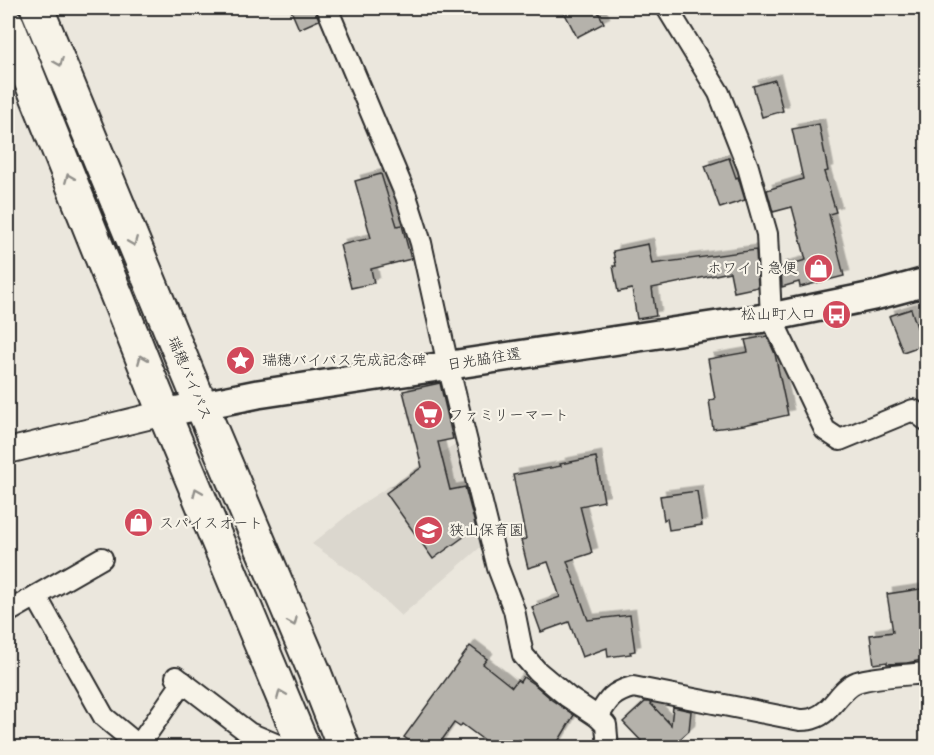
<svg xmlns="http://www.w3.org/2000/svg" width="934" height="755" font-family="Mali,'Klee One',sans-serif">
	<defs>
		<filter id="shadow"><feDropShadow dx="5.5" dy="-5.5" stdDeviation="0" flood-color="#0004"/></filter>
	</defs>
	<rect width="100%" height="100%" fill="#ebe7dd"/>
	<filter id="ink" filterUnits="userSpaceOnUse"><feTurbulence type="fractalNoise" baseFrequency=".0167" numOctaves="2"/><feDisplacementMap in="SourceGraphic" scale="12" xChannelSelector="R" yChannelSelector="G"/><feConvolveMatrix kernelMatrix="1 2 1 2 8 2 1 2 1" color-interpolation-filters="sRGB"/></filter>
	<g filter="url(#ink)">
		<!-- built -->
		<path fill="#dbd7ce" d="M460 441 483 545 401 616 359 577 312 544 360 505Z"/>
		<!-- building -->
		<g fill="#b5b2ab" stroke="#2b2b2b" stroke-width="1.5" filter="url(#shadow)">
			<path d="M290 8H315L319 20 299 29Z"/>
			<path d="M562 8H596L604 23 577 37Z"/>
			<path d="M775 80 783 111 762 117 753 86Z"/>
			<path d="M819 124 828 171 824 172 836 212 829 214 844 276 800 287 799 282 782 287 781 267 806 260 792 207 773 212 767 190 803 179 792 129Z"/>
			<path d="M729 158 736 178 738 177 745 200 720 208 705 166Z"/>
			<path d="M381 174 397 226 402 225 411 259 371 269 374 283 351 288 340 245 371 238 355 181Z"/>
			<path d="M648 244 652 264 756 250 758 287 734 292 730 272 652 288 656 316 637 319 632 289 618 292 613 266H616L613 251Z"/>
			<path d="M911 309 923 345 903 352 889 316Z"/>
			<path d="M767 336 775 354 788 415 744 425 713 429 709 400 715 399 708 359 748 352 745 340Z"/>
			<path d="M440 383 453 439 438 442 450 490 465 487 476 528 433 559 386 493 422 467 403 391Z"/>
			<path d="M596 457 604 501 580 506 592 553 567 561 588 620 630 615 635 651 630 652 631 654 608 657 607 648 582 657 569 622 541 632 532 607 560 597 548 562 528 568 521 540 526 539 513 475 561 466 560 464Z"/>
			<path d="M697 491 702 525 669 530 667 518 664 520 660 496Z"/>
			<path d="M927 588V659L907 663 887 664V662L874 664 870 635 893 632 887 594Z"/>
			<path d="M470 646 487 659 483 664 512 687 517 680 520 682 523 677 535 685 549 697V698L574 715 555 747H533L519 740 513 747H493L462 724 460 727 454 723 437 747H418L404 737Z"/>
			<path d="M645 702H649L671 725 673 707 691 711 689 731 671 747H647L623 722Z"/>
		</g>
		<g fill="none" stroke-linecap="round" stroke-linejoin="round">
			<defs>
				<g id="minor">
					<path d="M327 8 406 196 421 243 448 365 498 568 514 610 523 655 537 671 568 697 598 717 606 725 608 748"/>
					<path d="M667 8 719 93 748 167 767 234 771 317 825 430 840 440 913 410 926 420"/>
					<path d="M36 596 104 717 139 746"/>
					<path d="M8 612 102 558"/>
					<path d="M176 677 249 733 285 748"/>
					<path d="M598 717C608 699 613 692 633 687L800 720C805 720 810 720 814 718 833 712 839 689 857 682 874 676 907 675 926 673"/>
					<path d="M137 748 183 682"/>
				</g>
				<path id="tertiary" d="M8 451 164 413"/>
				<path id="secondary" d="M164 413 258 394 771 317 878 295 926 282"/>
				<g id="trunk">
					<path d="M37 8 201 405 314 671 344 748"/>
					<path d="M8 25 164 413 304 748"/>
				</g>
			</defs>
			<!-- minor casing -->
			<use href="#minor" stroke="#2b2b2b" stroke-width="24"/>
			<!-- tertiary casing -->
			<use href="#tertiary" stroke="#2b2b2b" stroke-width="28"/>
			<!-- secondary casing -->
			<use href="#secondary" stroke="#2b2b2b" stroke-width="32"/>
			<!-- trunk casing -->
			<use href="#trunk" stroke="#2b2b2b" stroke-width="36"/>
			<!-- minor -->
			<use href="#minor" stroke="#f7f3e8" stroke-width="20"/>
			<!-- tertiary -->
			<use href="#tertiary" stroke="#f7f3e8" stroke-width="24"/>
			<!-- secondary -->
			<use href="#secondary" stroke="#f7f3e8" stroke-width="27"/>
			<!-- trunk -->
			<use href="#trunk" stroke="#f7f3e8" stroke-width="32"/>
		</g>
		<!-- one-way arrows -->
		<defs><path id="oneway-chevron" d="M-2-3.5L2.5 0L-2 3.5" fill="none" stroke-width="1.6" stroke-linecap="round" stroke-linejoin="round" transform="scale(1.5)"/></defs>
		<g stroke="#918f8a">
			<use href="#oneway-chevron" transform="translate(59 62) rotate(68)"/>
			<use href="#oneway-chevron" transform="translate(69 178) rotate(-112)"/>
			<use href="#oneway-chevron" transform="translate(133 242) rotate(68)"/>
			<use href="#oneway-chevron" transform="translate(142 359) rotate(-112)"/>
			<use href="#oneway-chevron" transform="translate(197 492) rotate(-113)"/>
			<use href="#oneway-chevron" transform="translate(293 622) rotate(67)"/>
			<use href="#oneway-chevron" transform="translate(281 694) rotate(-113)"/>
		</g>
	</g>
	<!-- icons -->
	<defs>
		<symbol id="shop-disc" viewBox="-11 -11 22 22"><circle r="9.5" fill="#d1495b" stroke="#f7f3e8"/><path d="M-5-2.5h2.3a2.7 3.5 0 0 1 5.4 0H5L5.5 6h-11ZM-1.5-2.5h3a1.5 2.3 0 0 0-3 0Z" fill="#fff"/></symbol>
		<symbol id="bus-disc" viewBox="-11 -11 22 22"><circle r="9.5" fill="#d1495b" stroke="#f7f3e8"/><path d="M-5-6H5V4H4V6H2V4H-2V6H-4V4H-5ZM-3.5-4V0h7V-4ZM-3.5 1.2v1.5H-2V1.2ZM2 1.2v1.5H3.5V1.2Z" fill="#fff"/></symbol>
		<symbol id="sight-disc" viewBox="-11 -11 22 22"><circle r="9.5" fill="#d1495b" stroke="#f7f3e8"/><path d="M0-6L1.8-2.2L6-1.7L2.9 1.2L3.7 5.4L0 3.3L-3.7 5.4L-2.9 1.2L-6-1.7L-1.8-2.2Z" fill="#fff"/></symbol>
		<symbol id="supermarket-disc" viewBox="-11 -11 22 22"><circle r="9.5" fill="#d1495b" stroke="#f7f3e8"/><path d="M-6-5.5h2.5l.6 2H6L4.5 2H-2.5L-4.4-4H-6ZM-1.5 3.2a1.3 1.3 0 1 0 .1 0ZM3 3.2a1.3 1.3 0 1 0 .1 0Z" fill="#fff"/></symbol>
		<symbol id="school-disc" viewBox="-11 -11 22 22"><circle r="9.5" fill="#d1495b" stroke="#f7f3e8"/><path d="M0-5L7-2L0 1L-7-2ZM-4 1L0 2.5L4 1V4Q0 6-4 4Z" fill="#fff"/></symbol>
	</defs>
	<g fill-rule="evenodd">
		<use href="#shop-disc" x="802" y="252" width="33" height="33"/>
		<use href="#bus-disc" x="820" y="298" width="33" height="33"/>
		<use href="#sight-disc" x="224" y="344" width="33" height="33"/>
		<use href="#supermarket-disc" x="412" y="398" width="33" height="33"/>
		<use href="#shop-disc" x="122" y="506" width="33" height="33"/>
		<use href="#school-disc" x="412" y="514" width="33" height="33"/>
	</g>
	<g text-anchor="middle" stroke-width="4.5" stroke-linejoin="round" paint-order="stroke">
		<!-- poi labels -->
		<g font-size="15" fill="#2b2b2b" stroke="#f7f3e8" text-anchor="start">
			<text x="797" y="273" text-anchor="end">ホワイト急便</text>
			<text x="816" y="319" text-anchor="end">松山町入口</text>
			<text x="262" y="365">瑞穂バイパス完成記念碑</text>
			<text x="449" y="420">ファミリーマート</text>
			<text x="159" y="528">スパイスオート</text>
			<text x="449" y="535">狭山保育園</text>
		</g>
		<!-- street labels -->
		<g font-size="15" fill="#2b2b2b" stroke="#f7f3e8">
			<text transform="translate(484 359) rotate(-9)" y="5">日光脇往還</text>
			<text transform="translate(190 378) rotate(67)" y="5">瑞穂バイパス</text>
		</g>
	</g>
	<!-- margin -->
	<rect width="934" height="755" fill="none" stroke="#f7f3e8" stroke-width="30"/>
	<rect x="15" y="15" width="904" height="725" fill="none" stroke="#2b2b2b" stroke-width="2" filter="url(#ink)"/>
</svg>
